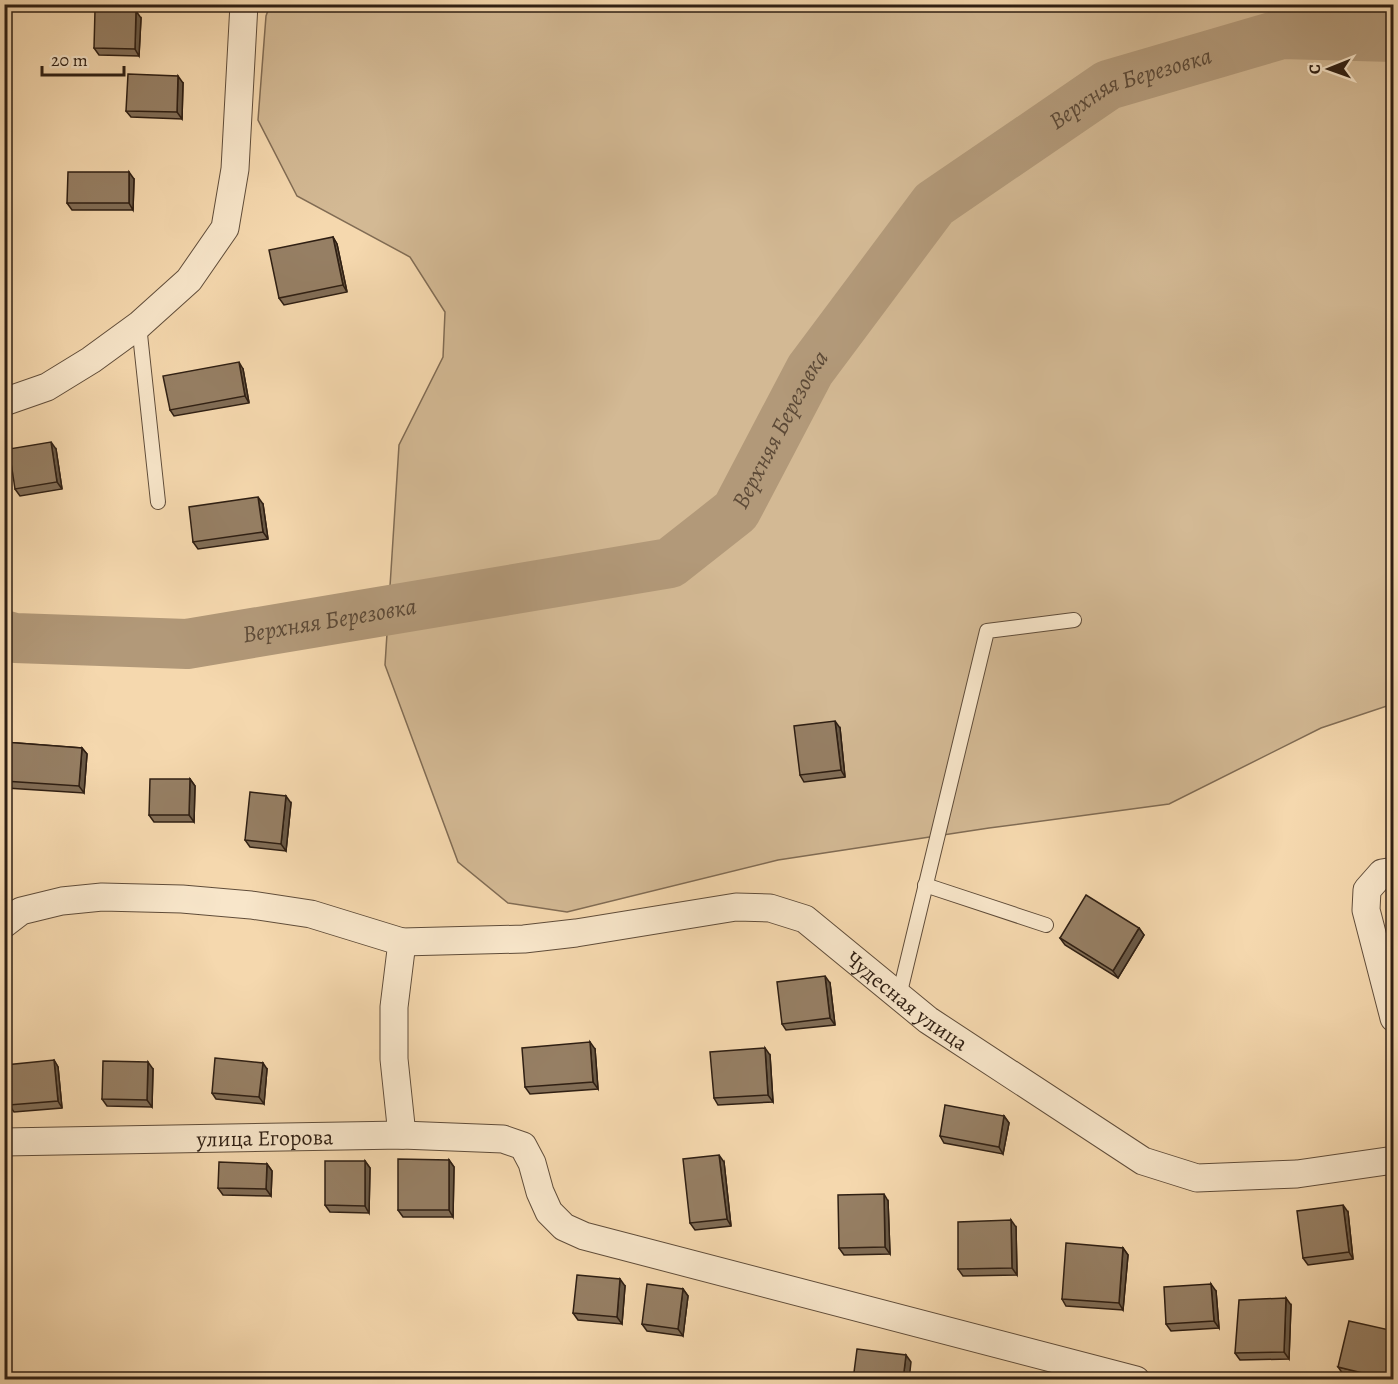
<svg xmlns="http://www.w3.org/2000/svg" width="1398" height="1384" font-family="Alegreya,serif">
	<rect width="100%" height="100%" fill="#f5d8ae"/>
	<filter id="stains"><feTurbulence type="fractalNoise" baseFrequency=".00333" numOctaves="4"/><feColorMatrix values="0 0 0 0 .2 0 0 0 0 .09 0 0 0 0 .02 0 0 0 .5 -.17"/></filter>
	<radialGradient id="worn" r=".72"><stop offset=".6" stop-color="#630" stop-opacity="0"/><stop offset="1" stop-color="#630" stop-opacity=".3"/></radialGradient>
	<!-- green -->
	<path fill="#d3b994" stroke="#816c54" stroke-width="1.5" d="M270 5H1393V704L1321 728 1169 804 989 828 778 860 567 912 508 903 458 862 385 665 399 445 443 357 445 312 410 257 297 196 258 120 266 16Z"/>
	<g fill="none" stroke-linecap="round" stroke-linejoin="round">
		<!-- river -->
		<path stroke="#b29979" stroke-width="50" id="s1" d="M4 635 15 638 187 644 670 563 736 511 810 370 934 204 1108 85 1282 34 1394 37"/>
		<defs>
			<g id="lane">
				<path d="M139 325 158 502"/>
				<path d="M925 885 1046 925"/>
				<path d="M899 996 987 631 1074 620"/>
			</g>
			<g id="street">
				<path d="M4 402 47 387 91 360 139 325 189 280 225 228 235 169 244 4"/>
				<path d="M1394 871 1382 873 1367 890 1366 910 1394 1018"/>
				<path d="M4 924 21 911 62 901 102 897 182 899 251 905 311 914 402 942 394 1007V1059L402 1135"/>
				<path id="s2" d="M402 942 524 939 576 933 736 907 770 908 805 919 928 1020 1143 1161 1197 1178 1297 1174 1394 1160"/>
				<path id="s3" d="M4 1142 402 1135 503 1139 523 1146 532 1163 540 1192 549 1212 564 1227 584 1236 1136 1380"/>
			</g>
		</defs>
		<!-- lane casing -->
		<use href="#lane" stroke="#604d3a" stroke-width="16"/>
		<!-- street casing -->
		<use href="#street" stroke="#604d3a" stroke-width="29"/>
		<!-- lane -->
		<use href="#lane" stroke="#f8e6ca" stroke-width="14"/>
		<!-- street -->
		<use href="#street" stroke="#f8e6ca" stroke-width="27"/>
	</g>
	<!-- wall -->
	<g fill="#816d56" stroke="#2f1f13" stroke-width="1.5">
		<path d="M141 18 139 56 99 55 94 48Z"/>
		<path d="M183 83 182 119 131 117 126 111Z"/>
		<path d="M134 179 133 210H72L67 203Z"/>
		<path d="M333 237 337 244 347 292 284 305 279 298Z"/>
		<path d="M243 369 249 403 174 416 170 410Z"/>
		<path d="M56 449 62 489 20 496 15 489Z"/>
		<path d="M263 504 268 539 198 549 193 542Z"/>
		<path d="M840 728 845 777 804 782 800 775Z"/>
		<path d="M4 742 82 748 87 754 84 793 6 788 4 785Z"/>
		<path d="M190 779 195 786 194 822H154L149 815Z"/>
		<path d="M291 803 286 851 250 847 245 840Z"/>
		<path d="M1139 928 1144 935 1118 978 1065 945 1060 938Z"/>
		<path d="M830 983 835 1025 786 1030 782 1024Z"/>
		<path d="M595 1049 598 1089 530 1094 525 1087Z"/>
		<path d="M770 1055 773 1102 718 1105 714 1098Z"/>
		<path d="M54 1060 58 1067 62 1108 14 1112 9 1105Z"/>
		<path d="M153 1069 152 1107 107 1106 102 1099Z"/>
		<path d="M267 1069 264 1104 216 1099 212 1093Z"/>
		<path d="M1004 1116 1009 1123 1003 1154 944 1143 940 1136Z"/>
		<path d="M449 1160 454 1167 453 1217H403L398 1210Z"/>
		<path d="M365 1161 370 1168 369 1213 330 1212 325 1205Z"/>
		<path d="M724 1162 731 1226 695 1230 690 1223Z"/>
		<path d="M267 1164 272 1171 271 1196 223 1195 218 1188Z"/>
		<path d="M888 1201 890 1254 844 1255 839 1248Z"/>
		<path d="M1348 1212 1353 1259 1308 1265 1303 1258Z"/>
		<path d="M1016 1227 1017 1275 963 1276 958 1269Z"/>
		<path d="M1123 1248 1128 1255 1123 1310 1066 1306 1062 1299Z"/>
		<path d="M625 1286 622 1324 578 1320 573 1313Z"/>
		<path d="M683 1289 688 1296 683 1336 647 1331 642 1324Z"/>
		<path d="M1216 1291 1219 1328 1171 1331 1166 1324Z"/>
		<path d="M1291 1305 1289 1359 1240 1360 1235 1353Z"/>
		<path d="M1338 1367 1394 1380H1364L1343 1374Z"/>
	</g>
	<!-- shaded-wall -->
	<g fill="#695946" stroke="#2f1f13" stroke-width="1.5">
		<path d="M136 11 141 18 139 56 135 49Z"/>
		<path d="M178 76 183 83 182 119 177 112Z"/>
		<path d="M129 172 134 179 133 210 129 203Z"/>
		<path d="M333 237 337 244 347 292 343 285Z"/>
		<path d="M239 362 243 369 249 403 245 396Z"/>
		<path d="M51 442 56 449 62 489 57 482Z"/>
		<path d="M258 497 263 504 268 539 263 532Z"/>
		<path d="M835 721 840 728 845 777 841 770Z"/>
		<path d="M82 748 87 754 84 793 79 786Z"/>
		<path d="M190 779 195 786 194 822 189 815Z"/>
		<path d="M286 796 291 803 286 851 281 844Z"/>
		<path d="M1139 928 1144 935 1118 978 1113 971Z"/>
		<path d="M825 976 830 983 835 1025 830 1018Z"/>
		<path d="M590 1042 595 1049 598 1089 593 1082Z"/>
		<path d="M765 1048 770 1055 773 1102 768 1095Z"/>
		<path d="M54 1060 58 1067 62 1108 58 1101Z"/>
		<path d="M148 1062 153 1069 152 1107 147 1100Z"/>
		<path d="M263 1063 267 1069 264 1104 259 1097Z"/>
		<path d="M1004 1116 1009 1123 1003 1154 999 1147Z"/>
		<path d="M719 1155 724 1162 731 1226 727 1219Z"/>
		<path d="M449 1160 454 1167 453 1217 449 1210Z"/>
		<path d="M365 1161 370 1168 369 1213 365 1206Z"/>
		<path d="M267 1164 272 1171 271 1196 266 1189Z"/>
		<path d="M884 1194 888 1201 890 1254 885 1247Z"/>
		<path d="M1343 1205 1348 1212 1353 1259 1349 1252Z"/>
		<path d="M1011 1220 1016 1227 1017 1275 1012 1268Z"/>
		<path d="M1123 1248 1128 1255 1123 1310 1119 1303Z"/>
		<path d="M620 1279 625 1286 622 1324 617 1317Z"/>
		<path d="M1211 1284 1216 1291 1219 1328 1214 1321Z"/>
		<path d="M683 1289 688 1296 683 1336 678 1329Z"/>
		<path d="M1286 1298 1291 1305 1289 1359 1284 1352Z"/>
		<path d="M906 1355 911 1362 909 1380H903Z"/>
	</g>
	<!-- building -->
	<g fill="#967f64" stroke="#2f1f13" stroke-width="1.5">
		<path d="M95 10 136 11 135 49 94 48Z"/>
		<path d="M128 74 178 76 177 112 126 111Z"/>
		<path d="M68 172H129V203H67Z"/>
		<path d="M333 237 343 285 279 298 269 250Z"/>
		<path d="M239 362 245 396 170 410 163 376Z"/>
		<path d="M51 442 57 482 15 489 9 449Z"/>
		<path d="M258 497 263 532 193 542 189 507Z"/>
		<path d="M835 721 841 770 800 775 794 726Z"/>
		<path d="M4 742 82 748 79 786 4 781Z"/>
		<path d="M150 779H190L189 815H149Z"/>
		<path d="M250 792 286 796 281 844 245 840Z"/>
		<path d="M1086 895 1139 928 1113 971 1060 938Z"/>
		<path d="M825 976 830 1018 782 1024 777 982Z"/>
		<path d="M590 1042 593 1082 525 1087 522 1048Z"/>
		<path d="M765 1048 768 1095 714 1098 710 1052Z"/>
		<path d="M215 1058 263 1063 259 1097 212 1093Z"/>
		<path d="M54 1060 58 1101 9 1105 5 1065Z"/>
		<path d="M103 1061 148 1062 147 1100 102 1099Z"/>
		<path d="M945 1105 1004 1116 999 1147 940 1136Z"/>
		<path d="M719 1155 727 1219 690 1223 683 1159Z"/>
		<path d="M398 1159 449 1160V1210H398Z"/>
		<path d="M325 1161H365V1206L325 1205Z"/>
		<path d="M219 1162 267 1164 266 1189 218 1188Z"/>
		<path d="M884 1194 885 1247 839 1248 838 1195Z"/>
		<path d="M1343 1205 1349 1252 1303 1258 1297 1211Z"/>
		<path d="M1011 1220 1012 1268 958 1269V1222Z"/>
		<path d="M1066 1243 1123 1248 1119 1303 1062 1299Z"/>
		<path d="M577 1275 620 1279 617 1317 573 1313Z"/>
		<path d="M647 1284 683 1289 678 1329 642 1324Z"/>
		<path d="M1211 1284 1214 1321 1166 1324 1164 1287Z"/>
		<path d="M1286 1298 1284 1352 1235 1353 1239 1300Z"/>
		<path d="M1349 1321 1394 1331V1368L1391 1380 1338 1367Z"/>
		<path d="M857 1349 906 1355 903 1380H853Z"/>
		<path d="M1012 1379V1380H975V1379Z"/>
	</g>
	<g text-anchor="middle" stroke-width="4.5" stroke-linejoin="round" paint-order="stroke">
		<!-- street labels -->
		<g font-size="22" fill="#2f1f13" stroke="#f8e6ca">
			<text dy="8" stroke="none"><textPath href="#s2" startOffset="538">Чудесная улица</textPath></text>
			<text dy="8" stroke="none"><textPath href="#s3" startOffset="261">улица Егорова</textPath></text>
		</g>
		<!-- water labels -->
		<g font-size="24" font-style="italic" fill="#5d4a37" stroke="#f8e6ca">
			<text dy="8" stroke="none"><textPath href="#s1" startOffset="1354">Верхняя Березовка</textPath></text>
			<text dy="8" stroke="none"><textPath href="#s1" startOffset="850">Верхняя Березовка</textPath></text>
			<text dy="8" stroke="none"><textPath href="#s1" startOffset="328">Верхняя Березовка</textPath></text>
		</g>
	</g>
	<!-- margin -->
	<rect width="1398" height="1384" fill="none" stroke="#f5d8ae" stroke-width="24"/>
	<rect x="6" y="6" width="1386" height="1372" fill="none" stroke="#2f1f13" stroke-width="3"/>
	<rect x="12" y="12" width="1374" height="1360" fill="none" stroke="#2f1f13" stroke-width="1.5"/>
	<!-- north arrow -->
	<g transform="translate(1329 69) rotate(269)" stroke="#f8e6ca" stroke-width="4.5" paint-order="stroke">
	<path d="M0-4.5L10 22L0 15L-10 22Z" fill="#2f1f13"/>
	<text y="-9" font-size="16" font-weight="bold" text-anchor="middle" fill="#2f1f13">С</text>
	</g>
	<!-- scale -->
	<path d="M42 66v9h82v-9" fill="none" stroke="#2f1f13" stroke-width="3"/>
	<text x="51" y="66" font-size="18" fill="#2f1f13" stroke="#f8e6ca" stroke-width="4.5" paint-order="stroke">20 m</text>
	<rect width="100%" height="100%" filter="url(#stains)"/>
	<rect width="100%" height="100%" fill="url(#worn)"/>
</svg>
